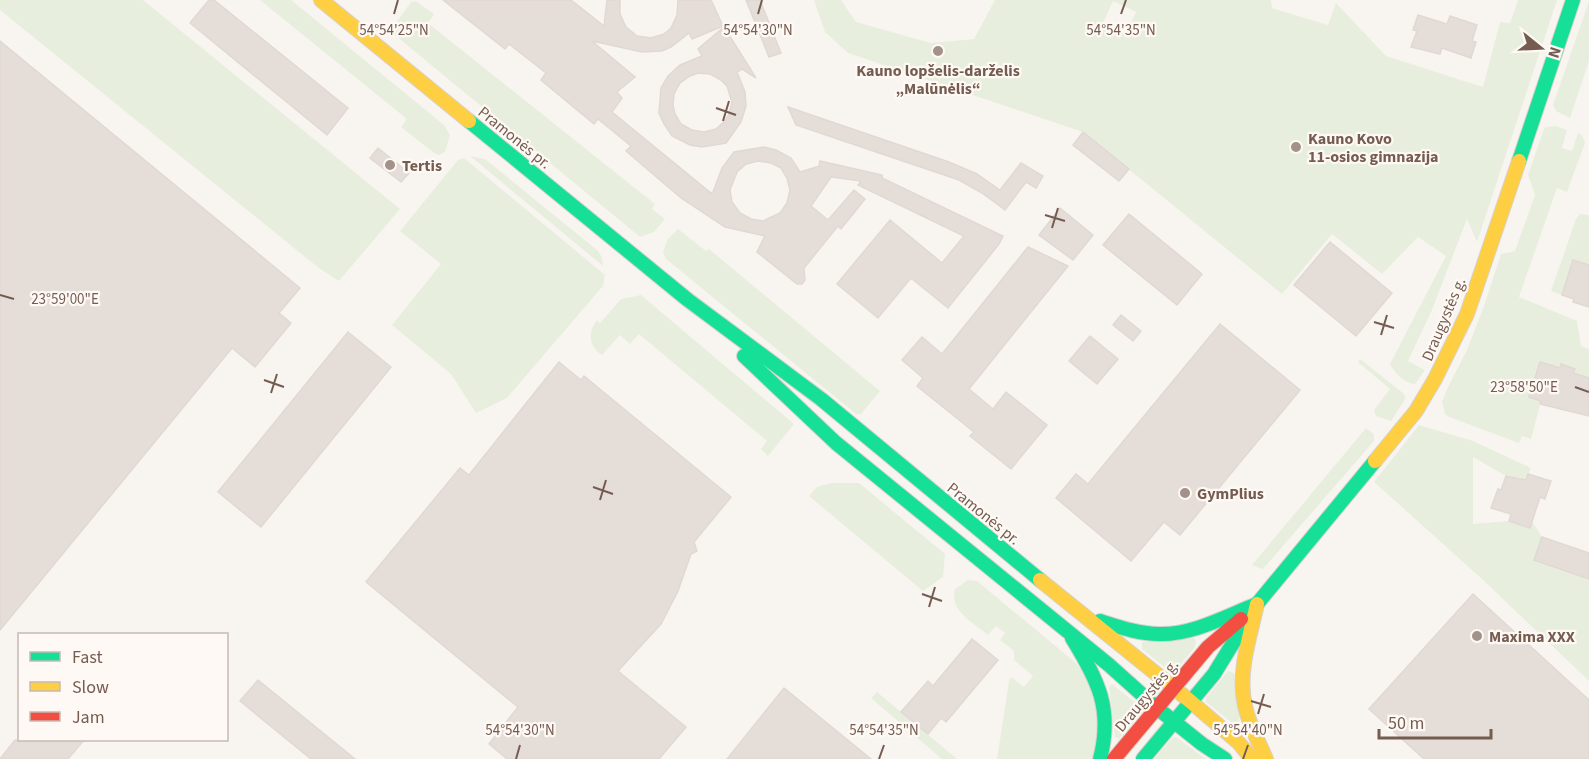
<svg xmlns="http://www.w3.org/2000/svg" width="1589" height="759" font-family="'Source Sans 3',sans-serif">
	<rect width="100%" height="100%" fill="#f8f5f1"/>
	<!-- green -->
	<g fill="#e8eedd" fill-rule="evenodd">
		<path d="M0 0H143L400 209 339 281 320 269 0 10Z"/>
		<path d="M260 0H291L444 125 450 135 445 152 439 155 434 153 401 127 407 119Z"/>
		<path d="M814 0H841L856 22 931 43 974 39 995 0H1271L1272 8 1328 25 1336 3 1386 56 1483 87 1500 22 1510 23 1518 0H1557L1477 242 1467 219 1432 310 1408 361 1425 370 1415 384C1406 384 1393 372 1390 364L1446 256 1418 237 1382 274 1332 234 1282 294 1083 132 848 53 825 32ZM1113 1 1136 12 1126 34 1103 23Z"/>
		<path d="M416 1 434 14 428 23 655 204 652 209 665 219 654 232 640 237 390 31 411 2Z"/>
		<path d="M1589 1V61L1570 118 1556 111 1553 105Z"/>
		<path d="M1556 126 1567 130 1562 148 1572 151 1578 133 1582 135 1585 143 1567 192 1557 188 1519 297 1577 321 1581 346 1589 349V378L1573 373 1574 368 1561 364 1560 368 1540 362 1529 396 1541 401 1531 439 1522 436 1519 443 1449 417 1445 414 1442 402 1448 387 1467 350 1484 306 1501 254 1515 251 1535 195 1528 175 1544 129 1547 127Z"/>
		<path d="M470 156 485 159 597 250 602 257 603 266Z"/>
		<path d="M464 158 605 275 603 286 507 398 476 413 451 374 392 325 441 264 400 231 458 160Z"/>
		<path d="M1580 214 1589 215V265L1573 260 1562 295 1551 291 1576 219Z"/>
		<path d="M678 229 706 251 709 249 880 391 861 414H856L666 259 663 252 667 240Z"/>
		<path d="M641 295 794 424 768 456 761 449 767 441 639 334 630 344 620 335 602 355C589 347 587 332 597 320L600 323 621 299Z"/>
		<path d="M1360 359 1403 393 1406 398 1391 421 1376 416 1374 410 1390 389 1358 362Z"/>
		<path d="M1419 425 1473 441 1531 468 1526 480 1517 477V479L1506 476 1473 457V524L1509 521 1522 525 1532 521 1542 537 1534 560 1589 579V681L1482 579 1374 482Z"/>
		<path d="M1366 428 1374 434V441L1263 569 1252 565Z"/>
		<path d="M831 483H859L945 554 943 577 923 591 809 496 817 487Z"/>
		<path d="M968 580 977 581 1076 663 1091 681 1101 722 1092 759H997L1009 681 1011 677 1024 687 1033 676 1014 660V651L1000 640 1005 633 996 626 988 635C973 622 949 611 955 589Z"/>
		<path d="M1194 638 1196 641 1195 647 1173 674 1142 649V642Z"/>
		<path d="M1228 671 1234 673 1240 725 1236 726 1206 702V698Z"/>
		<path d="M1112 684 1142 708V711L1119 739 1115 737 1109 687Z"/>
		<path d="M877 692 957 759H942L871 698Z"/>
		<path d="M1176 737 1206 759H1154L1172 738Z"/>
	</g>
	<!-- building -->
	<g fill="#e5ded8" stroke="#e1d8d3" stroke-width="1.5" fill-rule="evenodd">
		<path d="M209 0H214L348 108 327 135 190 23Z"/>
		<path d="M443 0H571L604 26 607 0H620V14L626 27 637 36 651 38 664 34 671 28 677 15 678 0H711L723 26 692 39 689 33 671 47 662 51 642 52 592 41 635 77 617 92 622 98 612 112 711 193 713 192 722 168 734 152 764 147 776 150 791 158 800 172 820 166H819L820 161 882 175V178L1003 236 999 244 948 308 911 278 878 318 837 284 890 220 942 263 964 236 858 185 861 181 831 177 811 206 828 220 854 190 865 199 841 229 838 226 804 268 805 280 802 284H797L757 252 765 236 725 227 681 198 626 151 631 146 598 119 594 124 541 80 546 73 509 44 505 49ZM758 161 771 163 781 168 787 178 790 190 787 203 780 213 763 221 751 219 740 213 732 202 730 190 737 172 746 164Z"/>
		<path d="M746 0H760L781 53 769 57Z"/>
		<path d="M1418 15 1447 24 1450 16 1477 25 1472 41 1476 42 1471 58 1442 48 1440 54 1411 47 1417 31 1413 30Z"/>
		<path d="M724 27 756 78 742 69 737 72 745 92 746 106 741 122 726 143 702 147 690 145 672 136 664 124 659 113 661 88 668 76 680 65 702 56 698 49ZM698 73 710 74 721 80 727 86 732 102 729 114 725 121 716 129 704 132 692 130 681 124 675 114 673 106 674 94 680 83 690 76Z"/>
		<path d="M0 41 300 288 279 313 291 323 255 367 232 348 0 630Z"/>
		<path d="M788 107 949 162 977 174 1000 190 1021 163 1043 176 1036 188 1026 182 1005 210 982 193 959 180 796 125Z"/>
		<path d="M1083 132 1129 169 1119 181 1073 145Z"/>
		<path d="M378 148 409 173 401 182 370 158Z"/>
		<path d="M1060 208 1093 235 1073 260 1039 235Z"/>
		<path d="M1129 214 1202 274 1177 305 1103 245Z"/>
		<path d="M1330 242 1392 293 1356 336 1294 285Z"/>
		<path d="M1028 247 1068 266 969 389 993 409 1006 392 1047 425 1011 469 970 436 974 432 917 386 923 378 902 360 922 337 942 354Z"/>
		<path d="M1573 260 1589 265V307L1573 302 1574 299 1562 295Z"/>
		<path d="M1121 315 1141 331 1133 341 1113 325Z"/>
		<path d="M1220 324 1300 390 1180 535 1164 522 1131 561 1056 498 1076 474 1088 484Z"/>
		<path d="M348 332 391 367 261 527 218 492Z"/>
		<path d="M1090 336 1118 359 1097 384 1069 361Z"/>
		<path d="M559 362 581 380 584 376 731 497 694 542 697 551 691 554 678 591 661 624 618 671 686 727 659 759H507L489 744 518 707 366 582 460 468 469 475Z"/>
		<path d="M1540 362 1560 368 1561 364 1575 369 1573 373 1589 378V416L1540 404 1541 401 1529 397Z"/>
		<path d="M1528 474 1551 481 1545 499 1540 497 1530 528 1509 521 1511 514 1491 508 1498 489 1501 490 1506 476 1526 480Z"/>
		<path d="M1542 537 1589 553V579L1534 560Z"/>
		<path d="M1473 594 1589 700V759H1424L1369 709Z"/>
		<path d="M972 639 998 660 946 722 941 718 928 734 901 712 928 681 933 686Z"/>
		<path d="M258 680 355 759H311L240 701Z"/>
		<path d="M784 688 871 759H727Z"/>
		<path d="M15 740H84L68 759H0Z"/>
	</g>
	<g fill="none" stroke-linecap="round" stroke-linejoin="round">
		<defs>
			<g id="fast">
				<path d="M469 121 688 300 821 399 1040 580"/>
				<path d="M1519 161 1573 0"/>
				<path d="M744 356 836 443 1109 665 1157 708 1202 744 1225 759"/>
				<path d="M1100 621C1119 627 1139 634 1159 634 1193 635 1226 616 1257 604"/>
				<path d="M1072 638C1098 680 1113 709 1100 759"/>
				<path d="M1143 759 1214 674 1257 604 1375 461"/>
			</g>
			<g id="slow">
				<path d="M321 0 469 121"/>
				<path d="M1375 461 1416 411 1435 379 1467 314 1519 161"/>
				<path d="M1040 580 1190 701 1239 743 1252 759"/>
				<path d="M1257 604C1250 637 1237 673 1245 706 1249 725 1259 742 1266 759"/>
			</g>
			<path id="jam" d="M1114 759 1208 647 1241 619"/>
		</defs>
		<!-- fast casing -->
		<use href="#fast" stroke="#d8d1cc" stroke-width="16"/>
		<!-- slow casing -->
		<use href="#slow" stroke="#d8d1cc" stroke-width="16"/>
		<!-- jam casing -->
		<use href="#jam" stroke="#d8d1cc" stroke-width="16"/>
		<!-- fast -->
		<use href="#fast" stroke="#16e098" stroke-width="14"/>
		<!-- slow -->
		<use href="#slow" stroke="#ffcf43" stroke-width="14"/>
		<!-- jam -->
		<use href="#jam" stroke="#f24e42" stroke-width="14"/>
	</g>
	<!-- ticks -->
	<path fill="none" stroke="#755c51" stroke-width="2" d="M394 14 398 0M758 14 762 0M1121 14 1126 0M716 108 736 115M723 121 729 101M1045 215 1065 221M1052 228 1058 208M0 295 14 299M1374 322 1394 328M1381 335 1387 315M264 380 284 387M1575 387 1589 392M271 393 277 374M593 487 613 494M600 500 606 480M922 594 942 601M929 607 935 587M1251 701 1271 707M1258 714 1264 694M516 759 520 745M879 759 884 745M1243 759 1248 745"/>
	<!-- markers -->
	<g fill="#a39289" stroke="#fef9f4" stroke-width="2">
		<circle cx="938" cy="51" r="6"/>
		<circle cx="1296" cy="147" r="6"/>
		<circle cx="390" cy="165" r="6"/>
		<circle cx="1185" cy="493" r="6"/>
		<circle cx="1477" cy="636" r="6"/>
	</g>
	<g text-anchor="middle" stroke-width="4.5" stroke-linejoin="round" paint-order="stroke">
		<!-- poi labels -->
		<g font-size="16" font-weight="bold" fill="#755c51" stroke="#fef9f4" text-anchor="start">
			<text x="938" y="76" text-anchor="middle">Kauno lopšelis-darželis<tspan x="938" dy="18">„Malūnėlis“</tspan></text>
			<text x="1308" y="144">Kauno Kovo<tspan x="1308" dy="18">11-osios gimnazija</tspan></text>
			<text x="402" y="171">Tertis</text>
			<text x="1197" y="499">GymPlius</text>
			<text x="1489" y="642">Maxima XXX</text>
		</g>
		<!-- street labels -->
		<g font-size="16" fill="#755c51" stroke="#fef9f4">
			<text transform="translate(515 137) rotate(39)" y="6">Pramonės pr.</text>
			<text transform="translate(1443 319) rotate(-67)" y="6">Draugystės g.</text>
			<text transform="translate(984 513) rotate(39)" y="6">Pramonės pr.</text>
			<text transform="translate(1146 695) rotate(-50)" y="6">Draugystės g.</text>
		</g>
	</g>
	<g font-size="15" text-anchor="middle" fill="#755c51" stroke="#fef9f4" stroke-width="4.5" stroke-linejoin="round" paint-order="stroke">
		<text x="394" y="35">54°54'25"N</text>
		<text x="758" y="35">54°54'30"N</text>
		<text x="1121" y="35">54°54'35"N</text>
		<text x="65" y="304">23°59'00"E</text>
		<text x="1524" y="392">23°58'50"E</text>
		<text x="520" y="735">54°54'30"N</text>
		<text x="884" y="735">54°54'35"N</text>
		<text x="1248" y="735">54°54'40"N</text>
	</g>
	<!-- legend -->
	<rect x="18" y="633" width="210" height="108" fill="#fef9f4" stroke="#c7bab3" stroke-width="1.5"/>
	<rect x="30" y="652" width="30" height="9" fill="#16e098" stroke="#c7bab3" stroke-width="1.5"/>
	<text x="72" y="663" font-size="18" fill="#755c51">Fast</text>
	<rect x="30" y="682" width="30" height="9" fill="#ffcf43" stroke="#c7bab3" stroke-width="1.5"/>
	<text x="72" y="693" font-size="18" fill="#755c51">Slow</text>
	<rect x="30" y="712" width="30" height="9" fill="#f24e42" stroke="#c7bab3" stroke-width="1.5"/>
	<text x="72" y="723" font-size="18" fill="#755c51">Jam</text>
	<!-- north arrow -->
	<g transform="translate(1541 48) rotate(108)" stroke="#fef9f4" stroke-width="4.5" paint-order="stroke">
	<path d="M0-4.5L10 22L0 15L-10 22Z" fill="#755c51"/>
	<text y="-9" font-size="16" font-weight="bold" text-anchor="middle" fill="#755c51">N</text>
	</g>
	<!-- scale -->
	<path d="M1379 729v9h112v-9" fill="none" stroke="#755c51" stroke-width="3"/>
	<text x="1388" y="729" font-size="18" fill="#755c51" stroke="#fef9f4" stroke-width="4.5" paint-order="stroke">50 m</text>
</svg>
